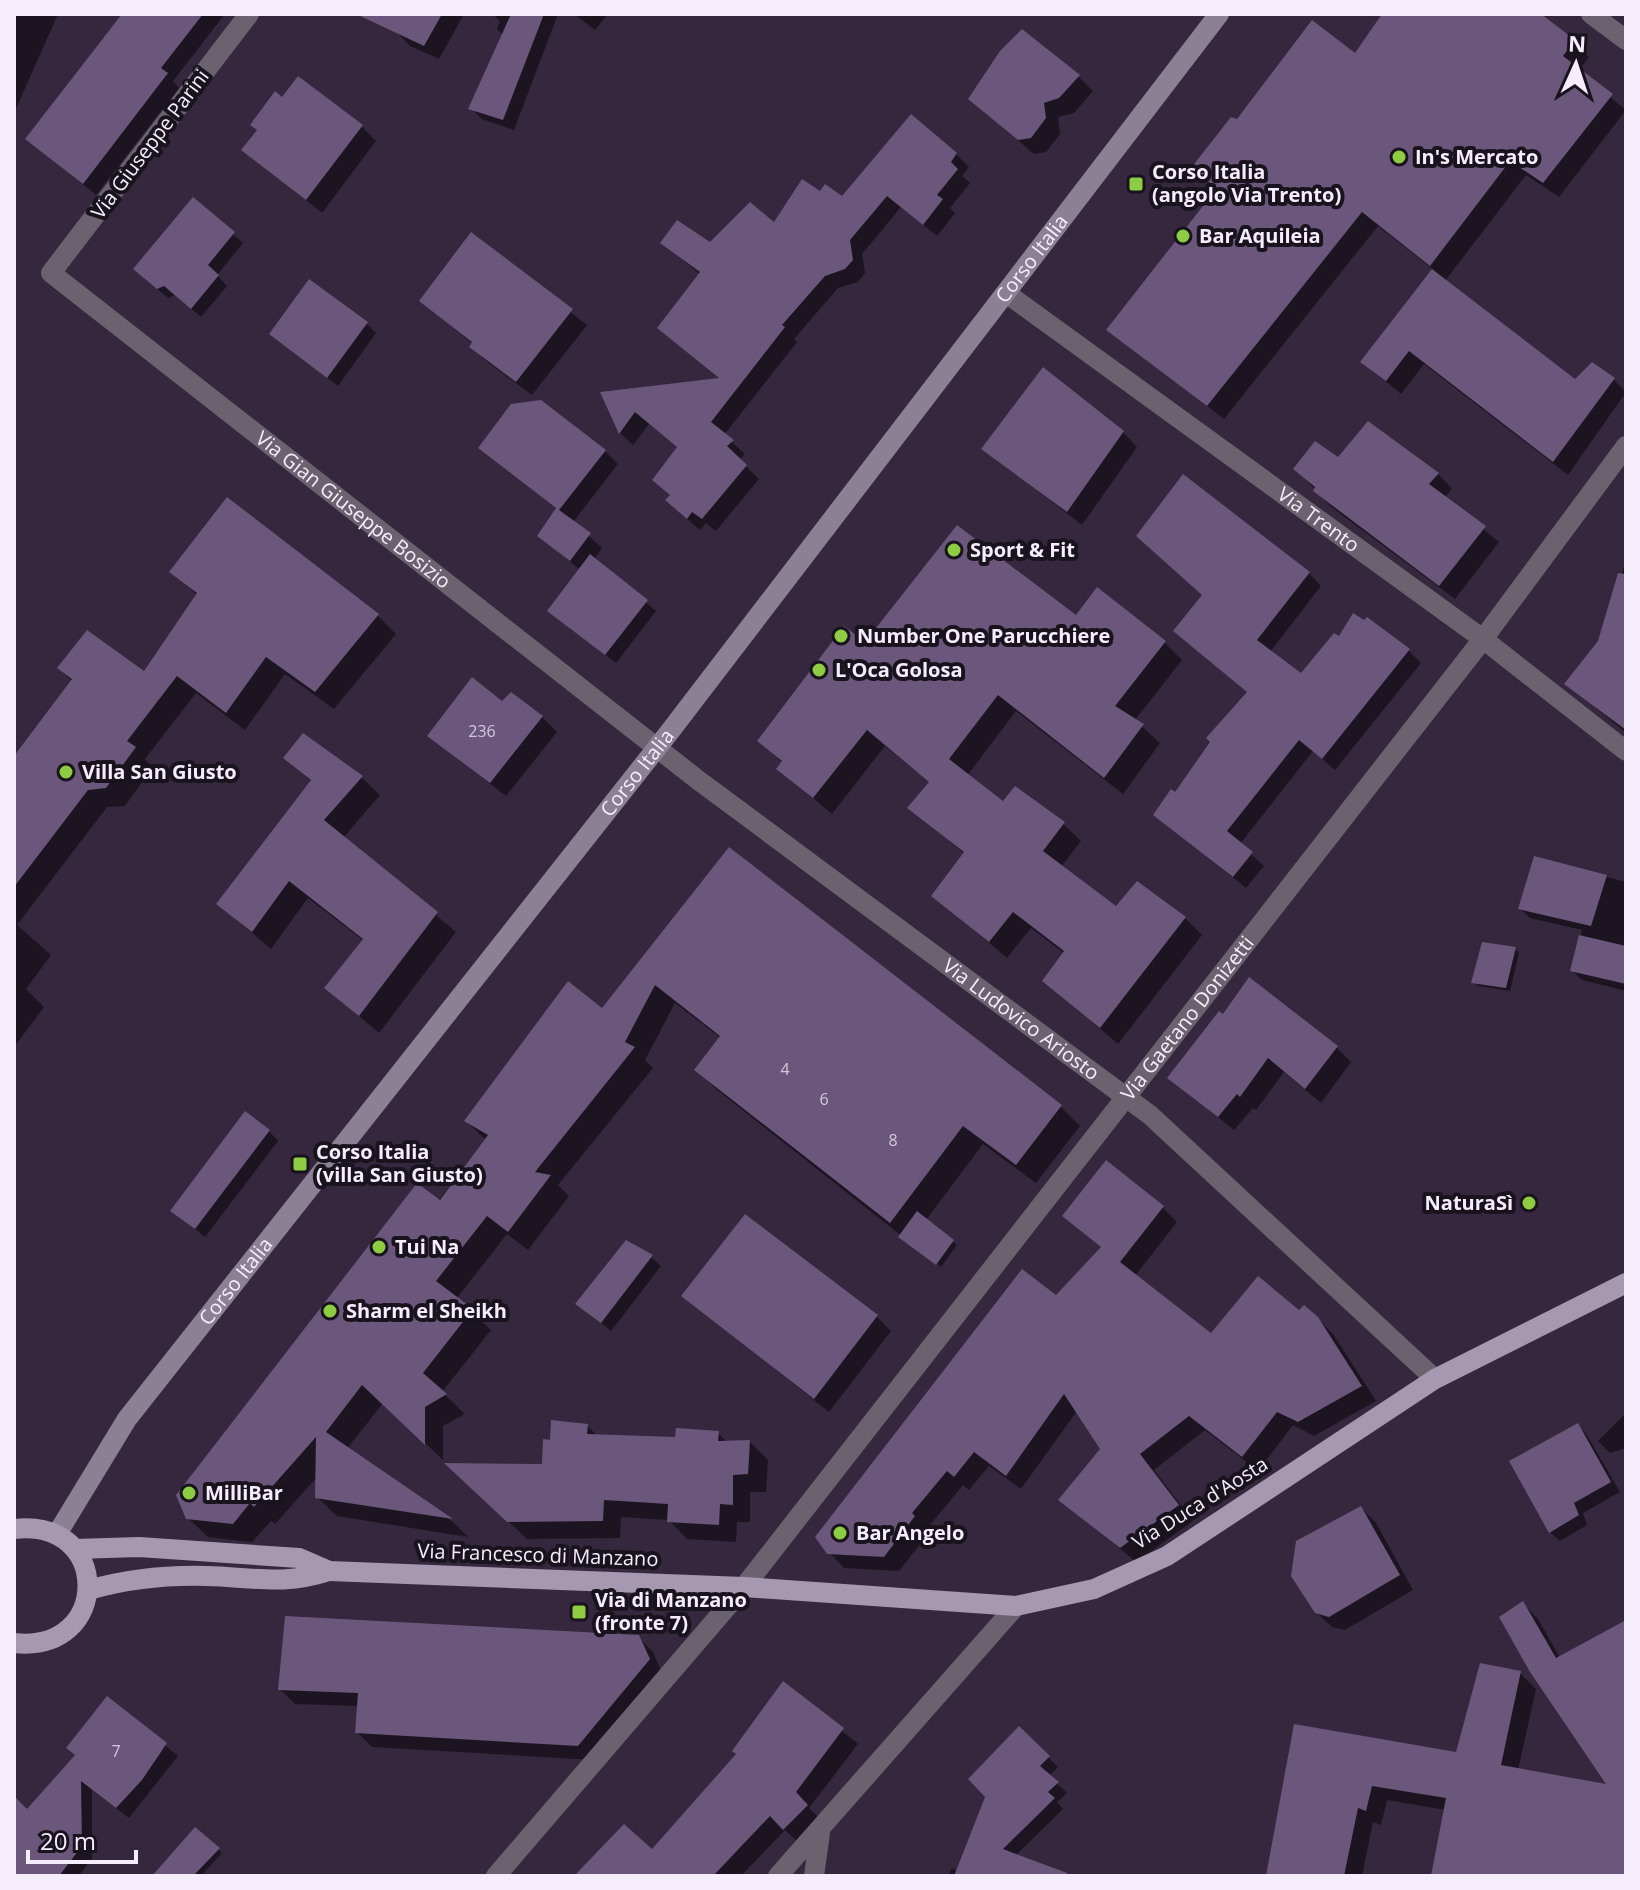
<svg xmlns="http://www.w3.org/2000/svg" width="1640" height="1890" font-family="'Open Sans',sans-serif">
	<rect width="100%" height="100%" fill="#35273e"/>
	<!-- shadow -->
	<g fill="#0007">
		<path d="M14 14H58L14 113Z"/>
		<path d="M125 14H225L173 81 179 88 96 195 28 139Z"/>
		<path d="M367 14H464L439 59 410 46 395 30Z"/>
		<path d="M558 14 514 130 482 119 471 108 504 36 497 29 500 22 493 14Z"/>
		<path d="M574 14H608L595 30Z"/>
		<path d="M1384 14H1537L1589 57 1578 71 1626 110 1559 197 1526 175 1445 281 1575 382 1614 380 1626 392 1568 475 1424 364 1401 394 1363 362 1434 270 1378 226 1224 419 1108 330 1218 190 1194 168 1238 121 1356 56Z"/>
		<path d="M1078 76 1093 91 1074 113 1058 117 1060 134 1046 152 1034 154 970 99Z"/>
		<path d="M282 100 361 126 376 141 322 213 244 150Z"/>
		<path d="M956 154 969 167 962 176 970 183 950 208 955 213 937 236 901 207 862 254 865 273 858 282 838 288 794 339 797 342 724 435 745 454 739 460 759 479 716 531 706 523 700 530 680 513 672 496 679 448 649 424 633 445 620 433 603 394 721 380 659 328 701 275 663 243 710 245 774 225 821 194 842 199Z"/>
		<path d="M193 199 243 243 217 275 227 286 201 317 175 295 168 298 145 278Z"/>
		<path d="M472 235 587 325 532 395 486 361 471 347 473 344 422 301Z"/>
		<path d="M366 323 376 333 338 386 271 334Z"/>
		<path d="M1123 432 1137 447 1082 525 984 449Z"/>
		<path d="M481 448 605 451 618 464 573 522 602 548 594 560 656 611 616 663 549 611 580 570 540 536 558 510Z"/>
		<path d="M1339 460 1438 474 1452 489 1444 498 1499 542 1455 599 1330 506 1296 469Z"/>
		<path d="M1626 561V733L1567 684 1600 642Z"/>
		<path d="M172 571 377 615 396 634 334 709 285 674 245 730 196 693 145 759 153 767 125 806 107 807 17 925 51 955 26 989 44 1007 14 1047V758L73 682 59 668 144 674 197 595Z"/>
		<path d="M1309 573 1321 586 1270 652 1301 676 1408 650 1421 663 1335 770 1313 751 1240 844 1264 866 1246 888 1155 815 1176 795 1249 693 1176 631Z"/>
		<path d="M1076 617 1164 642 1182 660 1135 720 1160 743 1123 794 1016 711 967 776 1004 804 1063 824 1081 841 1061 867 1116 909 1185 918 1202 935 1118 1044 1045 981 1065 954 1031 928 1007 958 934 896 965 854 910 808 931 783 885 746 832 814 779 769 783 763 759 741 865 644Z"/>
		<path d="M502 704 542 717 557 732 506 796 429 736Z"/>
		<path d="M286 758 361 777 380 795 343 838 456 932 379 1033 326 988 364 941 308 898 271 949 218 904 312 782Z"/>
		<path d="M729 850 1061 1107 1080 1126 1036 1183 983 1144 926 1220 957 1245 941 1267 716 1089 697 1070 721 1038 675 1003 645 1060 653 1068 558 1185 569 1196 528 1250 507 1234 456 1299 491 1330 442 1392 465 1414 443 1426V1460L383 1403 347 1449 452 1521 468 1537 337 1516 317 1497 318 1476 275 1524 271 1521 252 1542 208 1537 188 1518 486 1140 466 1121 603 1011Z"/>
		<path d="M1535 858 1626 882V991L1582 980 1572 970 1582 930 1530 918 1520 908Z"/>
		<path d="M1515 949 1519 953 1510 991 1478 986 1473 982Z"/>
		<path d="M1220 1014 1336 1047 1351 1062 1321 1103 1284 1072 1256 1110 1253 1108 1234 1130 1170 1078Z"/>
		<path d="M269 1131 278 1141 205 1237 173 1211Z"/>
		<path d="M1162 1207 1177 1222 1135 1276 1212 1336 1299 1312 1317 1318 1333 1334 1376 1401 1314 1436 1293 1425 1258 1471 1205 1430 1154 1470 1193 1521 1136 1562 1061 1500 1103 1449 1077 1411 1021 1489 989 1466 969 1490 963 1485 926 1530 929 1533 899 1571 844 1568 829 1552 1102 1248 1064 1215Z"/>
		<path d="M651 1257 661 1266 611 1331 577 1303Z"/>
		<path d="M684 1296 876 1316 891 1331 829 1412Z"/>
		<path d="M1626 1413V1448L1610 1453 1598 1441Z"/>
		<path d="M1578 1425 1587 1435 1620 1492 1583 1513 1587 1525 1560 1541 1550 1532Z"/>
		<path d="M587 1426 598 1436 677 1440 718 1433 728 1443 750 1442 768 1460 766 1492H750V1522H737L736 1542 687 1539 669 1520 621 1517 620 1538 527 1539 465 1481 544 1466 552 1442Z"/>
		<path d="M1361 1508 1376 1523 1413 1590 1345 1630 1332 1627 1316 1612Z"/>
		<path d="M1522 1603 1538 1619 1560 1658 1626 1622V1876H1433L1446 1810 1387 1800 1381 1825 1373 1822 1362 1876H1267L1296 1726 1457 1754 1520 1673 1536 1689 1518 1770 1610 1787Z"/>
		<path d="M638 1637 653 1652 663 1675 593 1760 372 1747 357 1732 359 1706 295 1704 280 1689Z"/>
		<path d="M783 1684 858 1744 809 1808 822 1821 799 1843 785 1830 741 1876H587L652 1852 739 1754Z"/>
		<path d="M107 1698 178 1756 129 1818 92 1790V1858L79 1876H14V1826L77 1756Z"/>
		<path d="M1019 1729 1058 1767 1049 1776 1067 1793 1057 1802 1063 1809 1015 1856 1035 1876H948L952 1868 958 1872Z"/>
		<path d="M218 1849 222 1853 201 1876H155Z"/>
	</g>
	<!-- building -->
	<g fill="#6c577c">
		<path d="M122 14H203L161 68 168 73 83 184 25 139Z"/>
		<path d="M356 14H442L424 46Z"/>
		<path d="M511 14H544L503 120 468 109Z"/>
		<path d="M1382 14H1541L1575 40 1563 56 1613 94 1543 183 1510 161 1430 266 1362 212 1207 406 1106 330 1217 188 1191 168 1231 117 1237 119 1312 20 1355 53Z"/>
		<path d="M1022 29 1080 75 1059 98 1044 103 1046 118 1031 138 1018 140 968 99 1000 51Z"/>
		<path d="M298 76 363 125 306 200 241 150 257 130 250 125 275 91 282 97Z"/>
		<path d="M911 114 957 153 951 162 958 169 937 195 943 199 923 225 887 196 850 240 853 260 845 269 825 276 782 325 785 327 711 422 734 440 727 446 747 465 702 519 692 512 687 519 665 500 670 495 652 480 677 447 635 412 619 434 600 392 719 378 657 328 700 272 660 243 677 220 710 242 750 202 774 222 802 179 820 191 825 184 842 196Z"/>
		<path d="M193 197 235 232 208 265 219 275 191 309 164 286 157 289 133 269Z"/>
		<path d="M471 232 573 309 516 382 469 347 472 342 419 301Z"/>
		<path d="M1432 269 1575 379 1592 362 1615 378 1553 462 1409 351 1386 381 1360 362Z"/>
		<path d="M309 279 368 322 327 378 269 334Z"/>
		<path d="M1043 367 1124 431 1067 512 981 449Z"/>
		<path d="M541 400 606 450 559 510 591 533 570 561 537 536 556 508 478 448 511 404Z"/>
		<path d="M1368 421 1439 473 1429 484 1486 526 1439 586 1313 491 1315 487 1293 469 1315 441 1338 457Z"/>
		<path d="M1183 474 1310 572 1257 640 1301 673 1334 633 1339 636 1353 613 1364 620 1367 617 1410 649 1322 759 1299 740 1227 831 1253 852 1233 877 1153 815 1171 789 1175 792 1210 742 1206 738 1247 692 1173 631 1202 595 1136 536Z"/>
		<path d="M227 497 379 614 315 692 266 657 226 713 177 676 127 741 136 747 106 788 88 790 14 887V756L72 679 57 668 87 630 144 671 197 593 169 572Z"/>
		<path d="M957 525 1076 615 1097 587 1166 641 1115 706 1144 724 1104 778 998 695 949 759 1003 801 1015 786 1065 822 1043 851 1116 906 1137 881 1186 917 1100 1028 1042 981 1064 951 1013 912 989 942 931 896 964 852 907 808 929 782 867 730 813 798 776 769 782 761 757 741 844 626 865 642Z"/>
		<path d="M590 554 648 600 605 655 547 611Z"/>
		<path d="M1618 573 1626 574V730L1564 684 1598 641Z"/>
		<path d="M472 677 502 701 511 692 543 716 490 783 427 736Z"/>
		<path d="M303 733 363 776 324 820 438 912 359 1016 324 988 363 939 289 881 252 932 216 904 311 780 283 758Z"/>
		<path d="M729 847 1062 1105 1016 1165 963 1126 890 1223 694 1070 720 1036 655 985 625 1042 635 1047 535 1172 551 1175 508 1232 487 1216 436 1281 473 1309 423 1373 447 1394 425 1407V1445L362 1385 326 1432 453 1519 315 1498 316 1437 254 1507 250 1503 233 1524 186 1519 176 1495 417 1183 440 1200 488 1135 464 1121 568 981 602 1008Z"/>
		<path d="M1534 856 1607 875 1591 926 1518 909Z"/>
		<path d="M1579 935 1626 946V984L1570 971Z"/>
		<path d="M1482 942 1516 947 1506 988 1471 983Z"/>
		<path d="M1249 977 1338 1046 1305 1089 1268 1058 1240 1097 1237 1094 1218 1117 1167 1078 1219 1011 1223 1014Z"/>
		<path d="M245 1111 270 1130 195 1229 170 1211Z"/>
		<path d="M1106 1160 1164 1206 1120 1262 1211 1333 1258 1276 1299 1310 1304 1305 1318 1317 1362 1386 1298 1422 1277 1412 1242 1457 1189 1416 1140 1454 1179 1505 1120 1548 1058 1500 1100 1449 1064 1394 1006 1476 974 1452 954 1477 947 1471 912 1513 915 1516 884 1557 827 1554 815 1537 1022 1269 1056 1295 1101 1247 1062 1216Z"/>
		<path d="M917 1211 954 1240 936 1265 898 1237Z"/>
		<path d="M745 1214 878 1315 814 1399 681 1296Z"/>
		<path d="M626 1240 653 1255 601 1323 575 1304Z"/>
		<path d="M551 1420 588 1424 587 1434 675 1437 676 1428 719 1431 718 1441 750 1440 748 1474 733 1475V1505L720 1504 719 1525 667 1522 668 1504 604 1500 603 1521 507 1522 444 1463 542 1464 543 1439 550 1440Z"/>
		<path d="M1578 1423 1611 1482 1574 1503 1579 1515 1549 1533 1509 1461Z"/>
		<path d="M1361 1506 1400 1575 1329 1617 1315 1613 1291 1576 1296 1541Z"/>
		<path d="M1523 1601 1556 1658 1626 1620V1876H1431L1446 1798 1372 1786 1366 1811 1358 1808 1344 1876H1266L1294 1724 1456 1752 1480 1663 1521 1671 1501 1765 1606 1784 1530 1672 1499 1617Z"/>
		<path d="M285 1616 639 1635 650 1659 578 1746 355 1733 358 1693 278 1690Z"/>
		<path d="M783 1681 844 1728 796 1792 808 1805 783 1830 770 1816 713 1876H574L624 1824 652 1849 736 1754 732 1751Z"/>
		<path d="M107 1696 167 1743 142 1780 116 1808 81 1781 82 1846 59 1876H14V1796L27 1809 75 1755 66 1748Z"/>
		<path d="M1019 1726 1050 1756 1040 1766 1059 1782 1048 1792 1055 1798 1003 1849 1067 1873 1066 1876H954L985 1797 968 1779Z"/>
		<path d="M195 1827 220 1848 193 1876H152Z"/>
	</g>
	<g fill="none" stroke-linecap="round" stroke-linejoin="round">
		<!-- minor -->
		<g stroke="#6a636f" stroke-width="20">
			<path id="s1" d="M249 14 51 273 698 780 1150 1115 1435 1379"/>
			<path d="M1591 14 1626 40"/>
			<path id="s2" d="M1006 293 1483 639 1626 751"/>
			<path id="s3" d="M496 1876 744 1587 1483 639 1626 446"/>
			<path d="M778 1876 1016 1606"/>
			<path d="M814 1876 820 1833"/>
		</g>
		<!-- secondary -->
		<path stroke="#8c8194" stroke-width="20" id="s4" d="M57 1534 127 1419 671 730 1219 14"/>
		<!-- primary -->
		<g stroke="#a698b0" stroke-width="20">
			<path d="M14 1529C112 1517 112 1654 14 1643"/>
			<path d="M75 1549 139 1547 299 1558 329 1571 744 1587 1016 1606 1094 1589 1167 1556 1435 1379 1626 1283"/>
			<path d="M89 1590C127 1579 165 1575 206 1576 253 1577 283 1586 329 1571"/>
		</g>
	</g>
	<!-- markers -->
	<g fill="#8ecd43" stroke="#19131d" stroke-width="3">
		<circle cx="1399" cy="157" r="8"/>
		<rect x="1128" y="176" width="16" height="16" rx="4"/>
		<circle cx="1183" cy="236" r="8"/>
		<circle cx="954" cy="550" r="8"/>
		<circle cx="841" cy="636" r="8"/>
		<circle cx="819" cy="670" r="8"/>
		<circle cx="66" cy="772" r="8"/>
		<rect x="292" y="1156" width="16" height="16" rx="4"/>
		<circle cx="1529" cy="1203" r="8"/>
		<circle cx="379" cy="1247" r="8"/>
		<circle cx="330" cy="1311" r="8"/>
		<circle cx="189" cy="1493" r="8"/>
		<circle cx="840" cy="1533" r="8"/>
		<rect x="571" y="1604" width="16" height="16" rx="4"/>
	</g>
	<g text-anchor="middle" stroke-width="8" stroke-linejoin="round" paint-order="stroke">
		<!-- number labels -->
		<g font-size="16" fill="#d3c8dc">
			<text x="482" y="737">236</text>
			<text x="785" y="1075">4</text>
			<text x="824" y="1105">6</text>
			<text x="893" y="1146">8</text>
			<text x="116" y="1757">7</text>
		</g>
		<!-- street labels -->
		<g font-size="20" fill="#f5edfc" stroke="#19131d">
			<text transform="translate(150 144) rotate(-53)" y="7">Via Giuseppe Parini</text>
			<text dy="7" stroke="none"><textPath href="#s4" startOffset="1606">Corso Italia</textPath></text>
			<text dy="7" stroke="none"><textPath href="#s1" startOffset="710">Via Gian Giuseppe Bosizio</textPath></text>
			<text dy="7" stroke="none"><textPath href="#s2" startOffset="386">Via Trento</textPath></text>
			<text dy="7" stroke="none"><textPath href="#s4" startOffset="958">Corso Italia</textPath></text>
			<text dy="7" stroke="none"><textPath href="#s1" startOffset="1550">Via Ludovico Ariosto</textPath></text>
			<text dy="7" stroke="none"><textPath href="#s3" startOffset="1102">Via Gaetano Donizetti</textPath></text>
			<text dy="7" stroke="none"><textPath href="#s4" startOffset="310">Corso Italia</textPath></text>
			<text transform="translate(1200 1503) rotate(-32)" y="7">Via Duca d'Aosta</text>
			<text transform="translate(538 1555) rotate(2)" y="7">Via Francesco di Manzano</text>
		</g>
		<!-- poi labels -->
		<g font-size="20" font-weight="bold" fill="#f5edfc" stroke="#19131d" text-anchor="start">
			<text x="1415" y="164">In's Mercato</text>
			<text x="1152" y="179">Corso Italia<tspan x="1152" dy="23">(angolo Via Trento)</tspan></text>
			<text x="1199" y="243">Bar Aquileia</text>
			<text x="970" y="557">Sport &amp; Fit</text>
			<text x="857" y="643">Number One Parucchiere</text>
			<text x="835" y="677">L'Oca Golosa</text>
			<text x="82" y="779">Villa San Giusto</text>
			<text x="316" y="1159">Corso Italia<tspan x="316" dy="23">(villa San Giusto)</tspan></text>
			<text x="1513" y="1210" text-anchor="end">NaturaSì</text>
			<text x="395" y="1254">Tui Na</text>
			<text x="346" y="1318">Sharm el Sheikh</text>
			<text x="205" y="1500">MilliBar</text>
			<text x="856" y="1540">Bar Angelo</text>
			<text x="595" y="1607">Via di Manzano<tspan x="595" dy="23">(fronte 7)</tspan></text>
		</g>
	</g>
	<!-- border -->
	<rect width="1640" height="1890" fill="none" stroke="#f5edfc" stroke-width="32"/>
	<!-- north arrow -->
	<g transform="translate(1576 64) rotate(3)" stroke="#19131d" stroke-width="6" paint-order="stroke">
	<path d="M0-6L14 30L0 20L-14 30Z" fill="#f5edfc"/>
	<text y="-12" font-size="22" font-weight="bold" text-anchor="middle" fill="#f5edfc">N</text>
	</g>
	<!-- scale -->
	<path d="M28 1850v12h108v-12" fill="none" stroke="#f5edfc" stroke-width="4"/>
	<text x="40" y="1850" font-size="24" fill="#f5edfc" stroke="#19131d" stroke-width="6" paint-order="stroke">20 m</text>
</svg>
